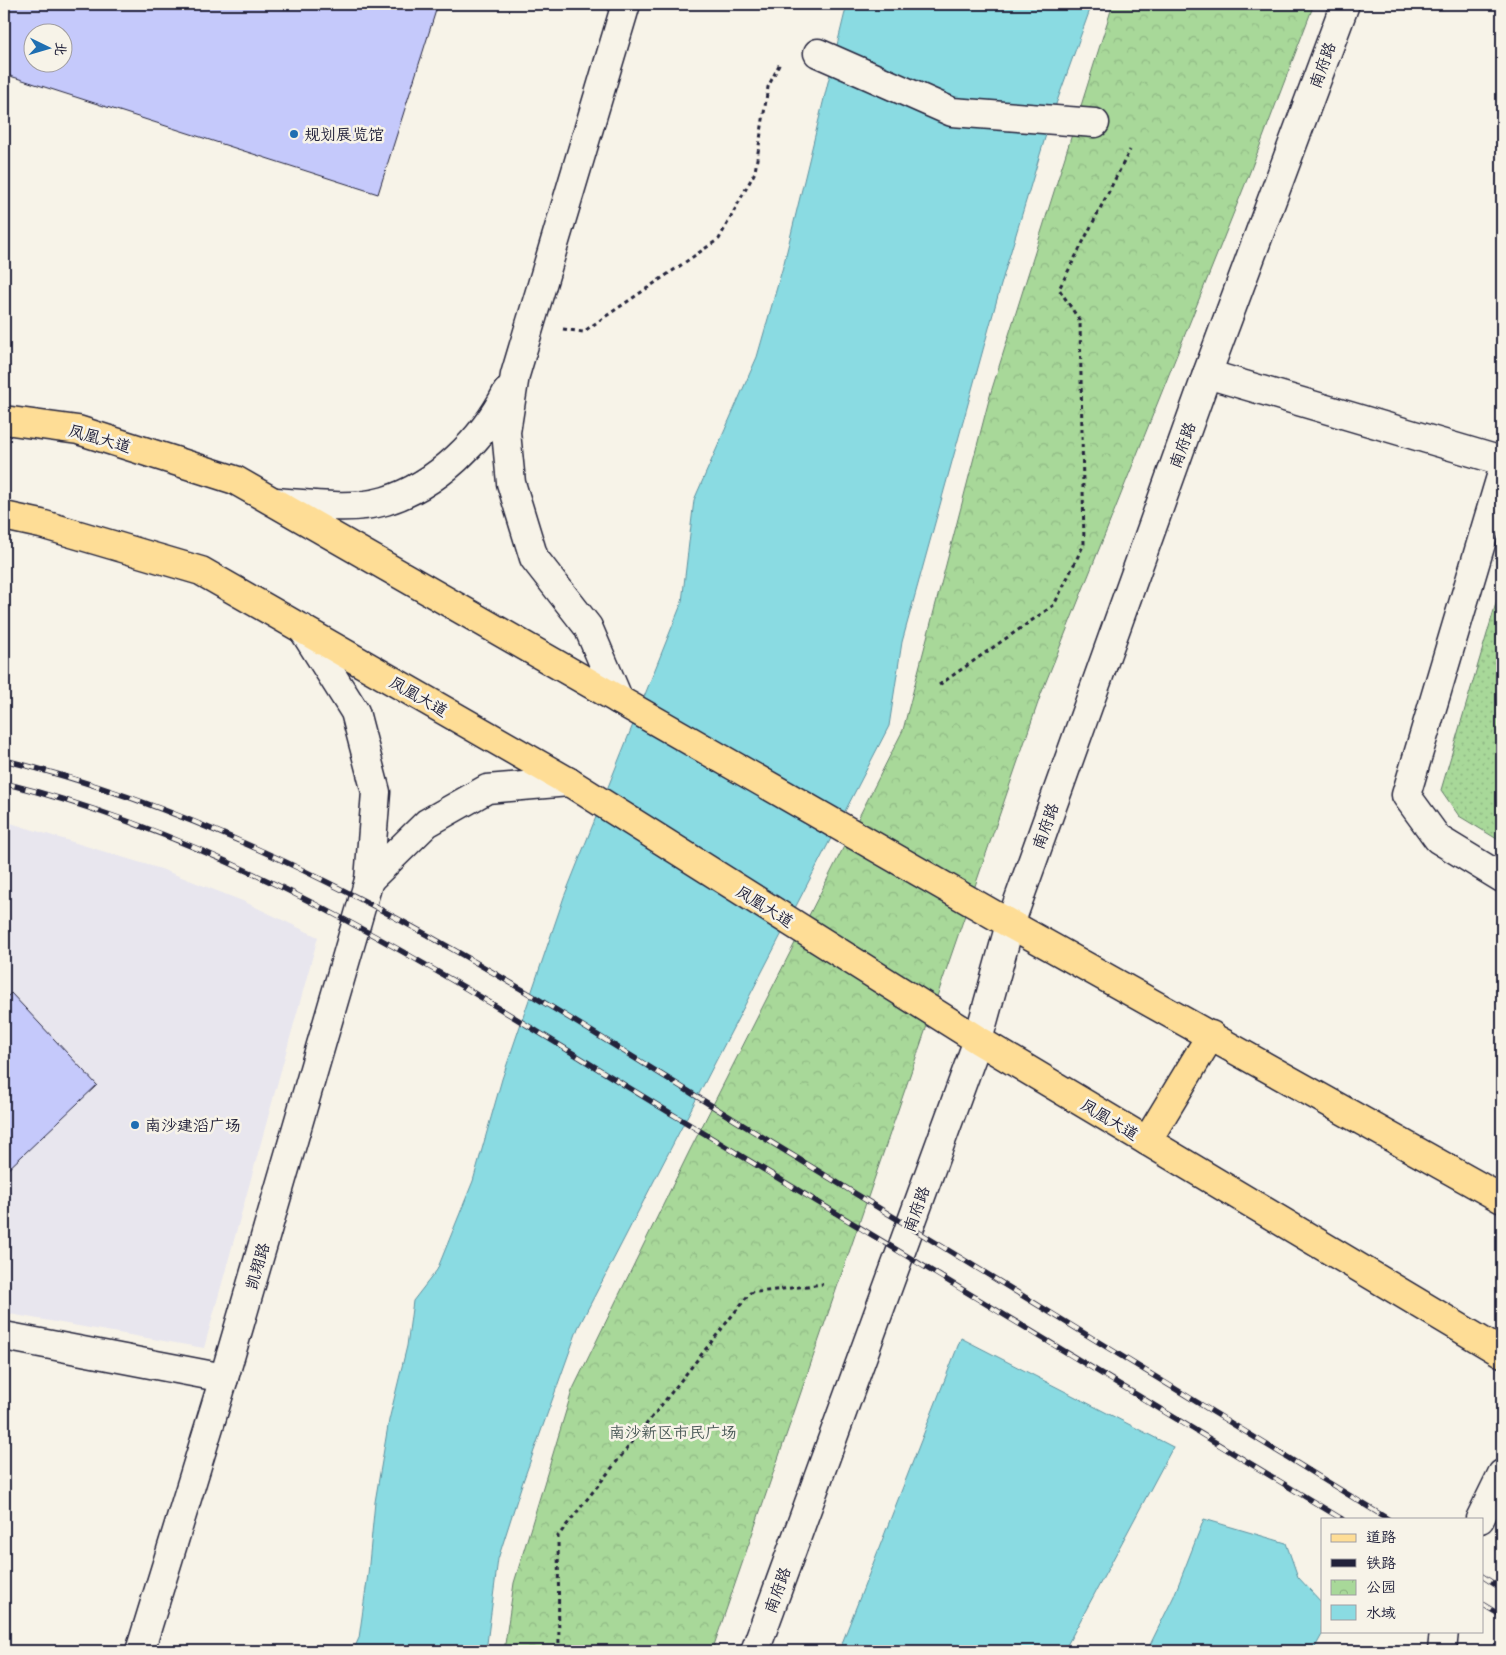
<svg xmlns="http://www.w3.org/2000/svg" width="1506" height="1655" font-family="Itim,'LXGW WenKai TC',sans-serif">
	<defs>
		<pattern id="grass-dots" width="8" height="8" patternUnits="userSpaceOnUse" patternTransform="scale(1.25)"><rect width="8" height="8" fill="#a8d899"/><path d="M2 2h.1M6 6h.1" fill="none" stroke="#90b985" stroke-width="1.8" stroke-linecap="round"/></pattern>
		<pattern id="park-crowns" width="20" height="18" patternUnits="userSpaceOnUse" patternTransform="scale(1.25)"><rect width="20" height="18" fill="#a8d899"/><path d="M2 6a3 3 0 1 1 6 0M12 15a3 3 0 1 1 6 0" fill="none" stroke="#90b985"/></pattern>
	</defs>
	<rect width="100%" height="100%" fill="#f7f3e8"/>
	<filter id="ink" filterUnits="userSpaceOnUse"><feTurbulence type="fractalNoise" baseFrequency=".02" numOctaves="2"/><feDisplacementMap in="SourceGraphic" scale="10" xChannelSelector="R" yChannelSelector="G"/><feConvolveMatrix kernelMatrix="1 2 1 2 8 2 1 2 1" color-interpolation-filters="sRGB"/></filter>
	<g filter="url(#ink)">
		<!-- built -->
		<path fill="#e8e6ee" d="M4 821 161 869 245 902 318 937 204 1348 4 1313Z"/>
		<!-- grass -->
		<path fill="url(#grass-dots)" stroke="#657d6a" d="M1502 583V842L1459 816 1441 790Z"/>
		<!-- park -->
		<path fill="url(#park-crowns)" stroke="#657d6a" d="M1113 4H1314L1248 177 1041 694 712 1651H504L514 1583 572 1391 689 1152 903 730 991 392Z"/>
		<!-- water -->
		<g fill="#8adbe2" stroke="#60919f">
			<path d="M847 4H1092L1051 118 1004 274 902 642 889 726 578 1328 521 1487 498 1559 486 1651H353L359 1638 368 1574 375 1502 389 1420 407 1346 413 1301 437 1270 473 1181 502 1079 564 897 682 602 694 500 757 357 784 263Z"/>
			<path d="M961 1338 1173 1447 1064 1651H839Z"/>
			<path d="M1204 1519 1286 1543 1298 1577 1322 1603V1631H1324L1313 1651H1147L1174 1596Z"/>
		</g>
		<!-- building -->
		<g fill="#c5c9fb" stroke="#22223b" fill-rule="evenodd">
			<path d="M4 4H438L378 194 4 74ZM32 32H62V62H32Z"/>
			<path d="M11 993 97 1085 4 1173V1000Z"/>
		</g>
		<g fill="none" stroke-linecap="round" stroke-linejoin="round">
			<defs>
				<g id="minor">
					<path d="M818 53 952 112 1095 123"/>
					<path d="M1207 374 1502 461"/>
					<path d="M1502 473 1406 795 1438 839 1502 878"/>
					<path d="M275 502C310 504 351 511 385 501 437 485 483 440 507 392"/>
					<path d="M302 628 355 712 376 792 369 880 427 823 487 789 569 782"/>
					<path d="M619 700 588 627 534 558 511 483 506 432 515 375 626 4"/>
					<path d="M4 1336 224 1378"/>
					<path d="M1480 1519 1502 1474"/>
					<path d="M140 1651 224 1378 369 880"/>
					<path d="M755 1651 978 1040 1010 924 1207 374 1345 4"/>
					<path d="M1442 1651 1444 1631"/>
				</g>
				<g id="major">
					<path d="M4 420 78 430 235 480 1010 924 1502 1199"/>
					<path d="M4 516 41 524 201 571 569 782 978 1040 1502 1353"/>
					<path d="M1147 1141 1211 1035"/>
				</g>
			</defs>
			<!-- minor casing -->
			<use href="#minor" stroke="#22223b" stroke-width="31"/>
			<!-- major casing -->
			<use href="#major" stroke="#22223b" stroke-width="31"/>
			<!-- path -->
			<g stroke="#22223b" stroke-width="3" stroke-dasharray="4 4" stroke-linecap="butt">
				<path d="M563 329 583 332 719 239 755 172 768 87 780 63"/>
				<path d="M939 685 1054 605 1084 544 1080 321 1059 289 1130 150"/>
				<path d="M559 1651 558 1536 750 1293 823 1284"/>
			</g>
			<!-- minor -->
			<use href="#minor" stroke="#f7f3e8" stroke-width="28"/>
			<!-- major -->
			<use href="#major" stroke="#fedd96" stroke-width="28"/>
			<defs>
				<g id="rail">
					<path d="M4 760C271 824 511 982 743 1125 957 1256 1173 1387 1388 1519"/>
					<path d="M4 783C255 846 459 985 677 1117 898 1251 1120 1385 1342 1519"/>
					<path d="M1482 1576 1502 1589"/>
					<path d="M1482 1604 1502 1616"/>
				</g>
			</defs>
			<!-- rail casing -->
			<use href="#rail" stroke="#22223b" stroke-width="5.5"/>
			<!-- rail -->
			<use href="#rail" stroke="#f7f3e8" stroke-width="4" stroke-dasharray="11" stroke-linecap="butt"/>
		</g>
	</g>
	<!-- markers -->
	<g fill="#1f6fb2" stroke="#f7f3e8" stroke-width="2">
		<circle cx="294" cy="134" r="5"/>
		<circle cx="135" cy="1125" r="5"/>
	</g>
	<g text-anchor="middle" stroke-width="5" stroke-linejoin="round" paint-order="stroke">
		<!-- street labels -->
		<g font-size="16" fill="#22223b" stroke="#f7f3e8">
			<text transform="translate(1322 65) rotate(-70)" y="6">南府路</text>
			<text transform="translate(100 438) rotate(16)" y="6">凤凰大道</text>
			<text transform="translate(1182 445) rotate(-70)" y="6">南府路</text>
			<text transform="translate(419 696) rotate(30)" y="6">凤凰大道</text>
			<text transform="translate(1045 826) rotate(-70)" y="6">南府路</text>
			<text transform="translate(765 906) rotate(32)" y="6">凤凰大道</text>
			<text transform="translate(1110 1119) rotate(31)" y="6">凤凰大道</text>
			<text transform="translate(916 1209) rotate(-70)" y="6">南府路</text>
			<text transform="translate(257 1266) rotate(-74)" y="6">凯翔路</text>
			<text transform="translate(777 1590) rotate(-70)" y="6">南府路</text>
		</g>
		<!-- poi labels -->
		<g font-size="16" fill="#22223b" stroke="#f7f3e8" text-anchor="start">
			<text x="304" y="140">规划展览馆</text>
			<text x="145" y="1131">南沙建滔广场</text>
		</g>
		<!-- park labels -->
		<g font-size="16" fill="#4a5957" stroke="#f7f3e8">
			<text x="673" y="1438">南沙新区市民广场</text>
		</g>
	</g>
	<!-- margin -->
	<rect width="1506" height="1655" fill="none" stroke="#f7f3e8" stroke-width="20"/>
	<rect x="10" y="10" width="1486" height="1635" fill="none" stroke="#22223b" stroke-width="2" filter="url(#ink)"/>
	<!-- legend -->
	<rect x="1321" y="1518" width="162" height="115" fill="#f7f3e8" stroke="#a29fa3"/>
	<rect x="1331" y="1534" width="25" height="8" fill="#fedd96" stroke="#a29fa3"/>
	<text x="1366" y="1542" font-size="15" fill="#22223b">道路</text>
	<rect x="1331" y="1559" width="25" height="8" fill="#22223b" stroke="#a29fa3"/>
	<text x="1366" y="1568" font-size="15" fill="#22223b">铁路</text>
	<rect x="1331" y="1580" width="25" height="15" fill="url(#park-crowns)" stroke="#a29fa3"/>
	<text x="1366" y="1592" font-size="15" fill="#22223b">公园</text>
	<rect x="1331" y="1605" width="25" height="15" fill="#8adbe2" stroke="#a29fa3"/>
	<text x="1366" y="1618" font-size="15" fill="#22223b">水域</text>
	<!-- north arrow -->
	<g transform="translate(48 48) rotate(95)"><circle r="24" fill="#f7f3e8" stroke="#a29fa3"/>
	<path d="M0-4L9 19L0 12L-9 19Z" fill="#1f6fb2"/>
	<text y="-8" font-size="14" font-weight="bold" text-anchor="middle" fill="#22223b">北</text>
	</g>
</svg>
